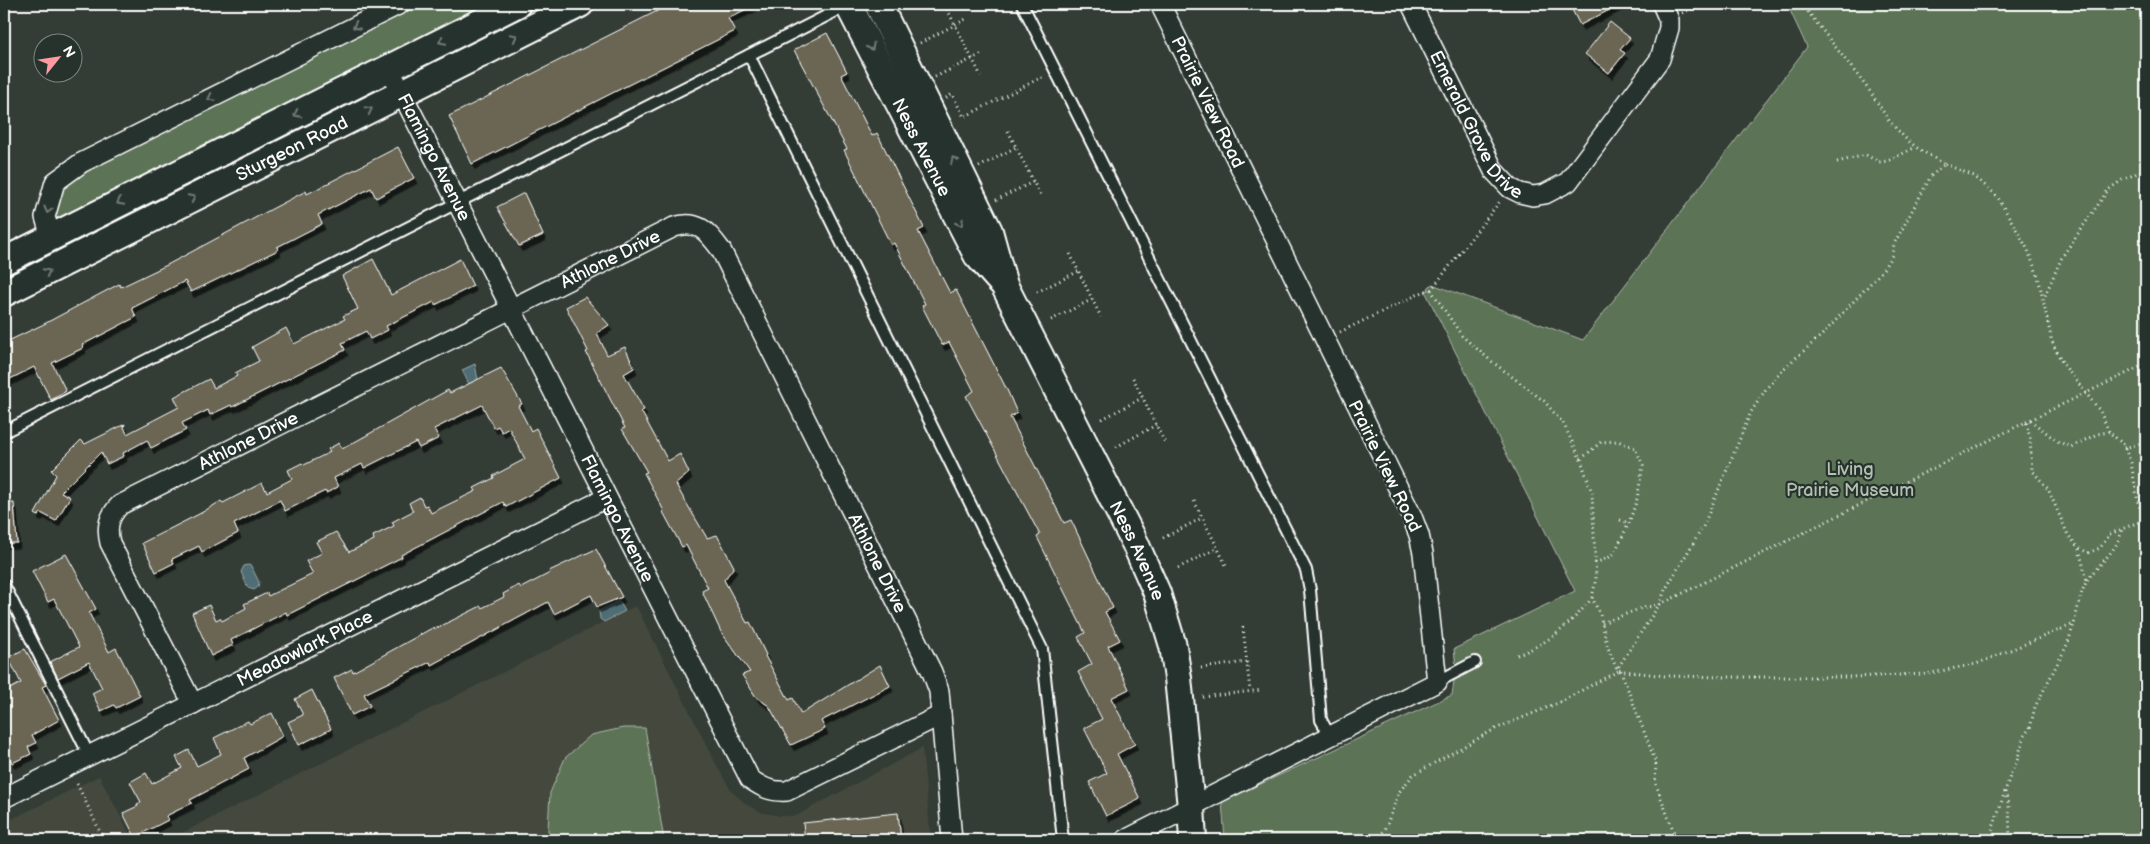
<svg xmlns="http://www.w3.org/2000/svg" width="2150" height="844" font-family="'Balsamiq Sans',sans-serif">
	<defs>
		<filter id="shadow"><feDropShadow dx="3" dy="5.5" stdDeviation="0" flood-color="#0009"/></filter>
	</defs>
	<rect width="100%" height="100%" fill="#343d35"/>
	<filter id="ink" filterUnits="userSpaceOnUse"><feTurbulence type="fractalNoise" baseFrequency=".02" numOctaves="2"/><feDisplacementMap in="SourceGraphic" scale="10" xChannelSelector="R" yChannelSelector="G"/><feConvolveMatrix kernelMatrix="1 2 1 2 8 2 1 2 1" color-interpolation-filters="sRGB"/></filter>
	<g filter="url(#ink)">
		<!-- built -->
		<g fill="#44493e">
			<path d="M636 606 716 764 731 791 747 805 763 813 781 816H796L922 748 931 840H168Z"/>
			<path d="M99 776 133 840H4V823Z"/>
		</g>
		<!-- green -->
		<g fill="#5b7357" stroke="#adb9ab">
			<path d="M400 4H580L4 293V261L51 237 55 182Z"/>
			<path d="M1787 4H2146V840H1225L1222 802 1452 695 1456 667 1454 649 1575 591 1425 291 1429 290 1428 288 1432 284 1583 340 1807 47Z"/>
			<path d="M623 728H645L664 840H550L548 830 550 793 565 758 591 735Z"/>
		</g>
		<!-- water -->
		<g fill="#4f6d75" stroke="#95a7ac">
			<path d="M475 364 478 380 475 396 462 370Z"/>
			<path d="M248 565 251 566 259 582 258 587 254 590 248 588 241 572 244 566Z"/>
			<path d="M619 601 625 611 604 622 600 619 599 611Z"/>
		</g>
		<!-- building -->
		<g fill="#6a6653" stroke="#fff" filter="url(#shadow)">
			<path d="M671 4H757L728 18 735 31 472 164 449 116Z"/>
			<path d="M1569 4H1621L1580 25Z"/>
			<path d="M1610 22 1630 38 1620 50 1625 53 1609 73 1585 54Z"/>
			<path d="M827 33 847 72 841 75 872 136 877 133 924 228 918 231 950 293 956 290 1008 392 1017 413 1010 417 1064 523 1071 520 1113 608 1105 612 1120 640 1108 646 1129 689 1111 698 1135 744 1117 754 1140 799 1106 816 1089 782 1107 773 1084 728 1102 719 1078 672 1092 664 1078 637 1085 633 1037 537 1040 535 966 396 974 391 949 342 942 345 922 306 925 304 894 243 891 245 844 150 847 149 794 50Z"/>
			<path d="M398 147 414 178 376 198 371 188 318 215 322 224 277 247 278 250 191 292 185 281 132 308 136 317 82 345 83 348 52 363 66 391 51 400 34 367 4 382V343L44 324 119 284 121 287 167 265 268 211 306 191 307 194Z"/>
			<path d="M524 193 543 235 519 246 497 207Z"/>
			<path d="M373 259 391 295 460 259 473 286 435 305 434 302 386 326 388 330 370 339 366 331 342 343 345 350 232 407 231 405 210 415 208 410 182 423 186 430 151 448 147 440 123 453 124 456 107 464 101 452 61 492 70 497 56 521 41 513 38 516 35 514 56 475 51 470 81 440 85 444 125 424 124 427 127 434 179 407 174 397 209 379 214 388 237 376 235 373 259 361 252 347 286 328 294 344 345 319 343 316 358 309 342 276Z"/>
			<path d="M585 297 609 325 597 333 607 355 625 347 634 368 624 374 644 410 641 411 668 461 680 454 689 473 676 484 681 494 707 538 717 535 734 567 724 580 747 623 750 622 766 655 765 656 789 700 793 698 801 714 880 665 890 686 821 721 825 729 791 745 769 706 756 697 742 675 750 672 721 632 702 591 708 588 686 545 682 547 663 512 664 511 644 473 647 472 622 429 625 428 586 352 588 351 566 307Z"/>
			<path d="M501 368 522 404 518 406 531 431 536 428 561 478 506 507 503 502 401 555 402 557 287 615 286 612 231 640 233 645 211 656 192 613 209 605 216 620 220 618 222 621 246 608 244 604 267 593 268 596 313 574 306 561 322 553 316 542 336 532 349 552 374 540 373 536 394 526 392 522 413 511 409 503 420 497 424 506 427 505 431 513 476 491 474 488 494 478 493 476 525 459 509 428 502 432 498 426 494 428 482 405 434 429 439 438 419 448 416 442 364 468 362 464 334 478 338 487 326 493 325 491 285 511 280 500 234 524 238 533 202 552 199 546 172 559 174 563 156 572 142 543 201 513 221 501 223 503 262 483 267 492 292 479 288 470 302 463 304 465 330 452 328 449 339 443 342 449 448 390 450 393Z"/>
			<path d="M4 503H14L17 543H4Z"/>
			<path d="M596 549 622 597 597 607 591 595 554 614 548 602 431 665 430 662 364 694 370 706 352 715 334 678 352 669 353 672 434 627 435 629 481 606 482 608 504 597 503 594 519 585 521 588 550 573 549 571Z"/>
			<path d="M66 554 96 609 89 613 109 652 116 648 140 696 116 708 114 705 101 711 92 693 102 688 89 662 58 678 50 662 79 647 54 599 48 602 32 571Z"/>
			<path d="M25 649 46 685 42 687 59 720 32 735 36 743 28 747 31 754 12 763 9 757 4 760V692L21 683 8 657Z"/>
			<path d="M312 690 331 729 299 745 288 722 303 715 295 699Z"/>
			<path d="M272 713 283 736 244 758 249 769 190 800 192 803 166 816 168 820 135 837 123 813 138 806 137 804 141 802 130 782 146 773 152 784 182 768 176 757 189 750 197 766 221 754 214 738 248 721 250 724Z"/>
			<path d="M898 813 901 840H805L803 823Z"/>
		</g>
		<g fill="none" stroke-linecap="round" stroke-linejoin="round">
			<defs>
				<g id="lane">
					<path d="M1022 4 1306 570 1310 590 1321 720 1330 736"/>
					<path d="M749 55 1042 649 1063 840"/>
					<path d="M4 432 848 5"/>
					<path d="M4 585 89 755"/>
					<path d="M1437 682 1475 662"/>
				</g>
				<g id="street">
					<path id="s1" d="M1411 4 1494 171 1510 188 1520 193 1533 196 1545 194 1568 182 1660 59 1669 28V20L1662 4"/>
					<path id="s2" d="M389 68 750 779C763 788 771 792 787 791L941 715"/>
					<path d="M51 237 45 217 55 182 81 163 400 4"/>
					<path id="s3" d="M193 704 110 543C106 527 109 516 120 505L674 227C698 219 708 232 721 250L932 672 939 691 952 840"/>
					<path id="s4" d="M4 798 606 498"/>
					<path d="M1125 840 1437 682 1423 553 1419 535 1411 514 1160 4"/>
				</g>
				<g id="secondary">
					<path id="s5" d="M848 4 977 255 1000 281"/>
					<path id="s6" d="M878 4 989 231 1004 285 1135 543 1157 593 1173 646 1178 678 1191 807 1193 840"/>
					<path d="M4 261 517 4"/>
					<path id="s7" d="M4 293 580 4"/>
				</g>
			</defs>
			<!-- lane casing -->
			<use href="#lane" stroke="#fff" stroke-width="14"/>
			<!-- street casing -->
			<use href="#street" stroke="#fff" stroke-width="22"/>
			<!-- secondary casing -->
			<use href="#secondary" stroke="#fff" stroke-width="30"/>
			<!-- path -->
			<g stroke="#fff" stroke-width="3" stroke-dasharray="1 4" stroke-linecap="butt">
				<path d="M947 9 981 76"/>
				<path d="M1682 13 1702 4"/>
				<path d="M920 43 966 19"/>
				<path d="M935 77 984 53"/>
				<path d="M946 98 952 94 964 117 1044 76"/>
				<path d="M1008 131 1041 197"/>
				<path d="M1837 162 1866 155 1879 162 1888 161 1916 147"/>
				<path d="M1945 164 1974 176 1997 196 2027 248 2038 276 2052 342 2063 364 2100 411 2109 432 2123 444 2131 463 2138 502 2144 519"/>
				<path d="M979 167 1016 147"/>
				<path d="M996 200 1033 182"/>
				<path d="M1070 254 1101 317"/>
				<path d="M1431 290 1501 200"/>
				<path d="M1037 292 1079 271"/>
				<path d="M2043 300 2062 257 2108 190 2122 180 2146 169"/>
				<path d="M1051 320 1093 299"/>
				<path d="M1340 332 1425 291 1431 290 1462 336 1490 360 1544 401 1563 423 1581 460 1592 493 1596 579 1592 598 1600 614 1607 645 1617 670 1665 676 1732 677H1851L1926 674 1976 664 2074 624C2078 609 2080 592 2088 579 2100 562 2119 550 2122 528"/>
				<path d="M1133 378 1166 445"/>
				<path d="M1102 419 1142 398"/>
				<path d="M2030 420 2057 441 2071 447 2097 434 2109 432"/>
				<path d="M2026 422 2146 364"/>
				<path d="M1116 447 1156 425"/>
				<path d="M2124 448 2146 442"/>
				<path d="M1581 459 1601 442 1618 441 1635 448 1643 465 1637 499 1629 523 1614 554 1608 558 1595 563"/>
				<path d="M1194 501 1227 567"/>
				<path d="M1620 520 1629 523"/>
				<path d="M1163 538 1202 518"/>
				<path d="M2079 549 2087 581"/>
				<path d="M1178 568 1218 548"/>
				<path d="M1602 623 1642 608 1659 605 1665 590 1703 527 1751 412 1766 389 1782 370 1823 334 1882 271 1892 255 1894 244 1931 176 1945 164 1920 150 1907 140 1890 122 1869 90 1802 4"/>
				<path d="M1243 627 1250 691"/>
				<path d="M1517 655C1548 644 1572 623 1592 598"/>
				<path d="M1201 668 1247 662"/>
				<path d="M1203 697 1262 690"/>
				<path d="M77 784 104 840"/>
				<path d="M2005 792 2009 805 2010 840"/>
				<path d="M1376 840 1385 830 1399 792 1413 775 1495 729 1558 703 1620 670"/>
				<path d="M1644 840 1675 835"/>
				<path d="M1679 840 1675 835 1655 782 1656 763 1619 666 1659 605 2026 422 2030 438 2032 470 2048 489 2068 535 2078 547 2088 553 2100 548 2110 534 2146 519"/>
				<path d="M1989 840 2011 773 2017 761 2024 736 2030 728 2035 707 2067 645 2074 624"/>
			</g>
			<!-- lane -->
			<use href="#lane" stroke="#26332d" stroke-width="10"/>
			<!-- street -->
			<use href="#street" stroke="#26332d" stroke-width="19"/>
			<!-- secondary -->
			<use href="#secondary" stroke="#26332d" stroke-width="26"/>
		</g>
		<!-- one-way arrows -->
		<defs><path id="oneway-chevron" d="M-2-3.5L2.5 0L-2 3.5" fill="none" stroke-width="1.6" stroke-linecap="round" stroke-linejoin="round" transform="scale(1.25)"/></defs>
		<g stroke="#727a76">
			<use href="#oneway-chevron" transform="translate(356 26) rotate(153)"/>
			<use href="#oneway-chevron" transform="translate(514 37) rotate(-27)"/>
			<use href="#oneway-chevron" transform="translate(442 41) rotate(153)"/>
			<use href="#oneway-chevron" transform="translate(871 47) rotate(63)"/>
			<use href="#oneway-chevron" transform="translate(211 98) rotate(153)"/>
			<use href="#oneway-chevron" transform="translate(369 110) rotate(-27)"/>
			<use href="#oneway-chevron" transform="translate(297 114) rotate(153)"/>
			<use href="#oneway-chevron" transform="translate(954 160) rotate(-117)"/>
			<use href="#oneway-chevron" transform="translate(192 198) rotate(-27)"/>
			<use href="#oneway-chevron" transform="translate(120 202) rotate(153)"/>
			<use href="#oneway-chevron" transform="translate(48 210) rotate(104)"/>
			<use href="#oneway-chevron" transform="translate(960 223) rotate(63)"/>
			<use href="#oneway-chevron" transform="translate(47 272) rotate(-27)"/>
		</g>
	</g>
	<g text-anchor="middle" stroke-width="4.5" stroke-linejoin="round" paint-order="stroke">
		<!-- street labels -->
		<g font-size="18" fill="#fff" stroke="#26332d">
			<text transform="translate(1208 102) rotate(64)" y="6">Prairie View Road</text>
			<text dy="6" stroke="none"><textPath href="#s1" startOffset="138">Emerald Grove Drive</textPath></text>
			<text dy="6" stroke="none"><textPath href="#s5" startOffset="161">Ness Avenue</textPath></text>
			<text dy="6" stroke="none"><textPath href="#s7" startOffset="322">Sturgeon Road</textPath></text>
			<text dy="6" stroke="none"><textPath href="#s2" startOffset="100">Flamingo Avenue</textPath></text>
			<text dy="6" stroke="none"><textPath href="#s3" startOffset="771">Athlone Drive</textPath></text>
			<text dy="6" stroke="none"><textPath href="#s3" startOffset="366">Athlone Drive</textPath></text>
			<text transform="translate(1385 466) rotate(64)" y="6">Prairie View Road</text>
			<text dy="6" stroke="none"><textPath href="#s2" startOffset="505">Flamingo Avenue</textPath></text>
			<text dy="6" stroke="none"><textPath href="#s6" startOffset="606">Ness Avenue</textPath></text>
			<text dy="6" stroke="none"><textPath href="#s3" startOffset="1250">Athlone Drive</textPath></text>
			<text dy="6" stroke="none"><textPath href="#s4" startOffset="336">Meadowlark Place</textPath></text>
		</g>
		<!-- park labels -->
		<g font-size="18" fill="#b5c0b3" stroke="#26332d">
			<text x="1850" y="475">Living<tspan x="1850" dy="21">Prairie Museum</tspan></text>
		</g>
	</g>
	<!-- margin -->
	<rect width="2150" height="844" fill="none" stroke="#26332d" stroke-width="20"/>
	<rect x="10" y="10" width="2130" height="824" fill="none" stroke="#fff" stroke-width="2" filter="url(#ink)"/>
	<!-- north arrow -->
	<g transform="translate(58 58) rotate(60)"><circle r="24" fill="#26332d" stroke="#7d8581"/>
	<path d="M0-4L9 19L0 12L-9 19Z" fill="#ff9aa2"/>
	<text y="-8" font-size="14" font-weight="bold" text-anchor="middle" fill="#ffffff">N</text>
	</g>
</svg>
